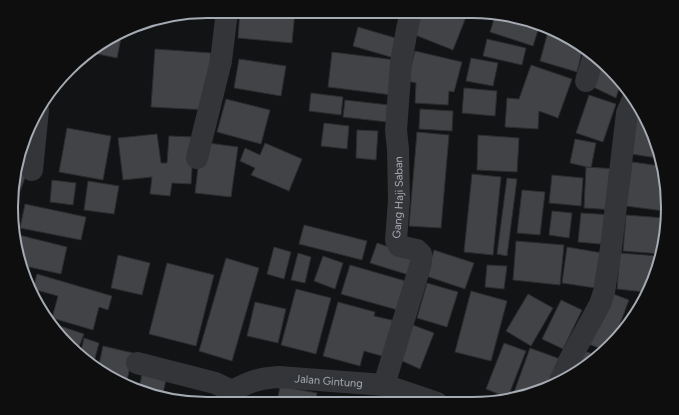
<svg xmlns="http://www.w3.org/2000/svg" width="679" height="415" font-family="Figtree,sans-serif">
	<rect width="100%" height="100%" fill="#121314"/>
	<!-- building -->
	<g fill="#424347" stroke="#2d2d30">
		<path d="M240 11H295L292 43 238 38Z"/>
		<path d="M418 12H468L453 50 410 33Z"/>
		<path d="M496 13 540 24 533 46 490 32Z"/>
		<path d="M358 27 399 39 394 58 353 46Z"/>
		<path d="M549 28 583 47 577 72 540 61Z"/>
		<path d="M122 33 117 58 88 52V51Z"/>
		<path d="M487 39 526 48 522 65 483 56Z"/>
		<path d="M155 49 211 53 207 110 151 107Z"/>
		<path d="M415 51 462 62 454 92 449 91 448 105 415 103 416 83 407 81Z"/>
		<path d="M332 52 396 60 392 95 328 87Z"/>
		<path d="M471 58 498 63 493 86 466 81Z"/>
		<path d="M239 59 286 66 281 96 234 88Z"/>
		<path d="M599 61 620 85 616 98 591 86Z"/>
		<path d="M531 65 572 79 558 118 539 111 538 129 505 127 507 98 519 99Z"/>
		<path d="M464 88 497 91 495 116 462 113Z"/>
		<path d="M311 93 343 97 341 115 309 111Z"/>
		<path d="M589 95 616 104 603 142 576 133Z"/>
		<path d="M226 99 270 110 261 144 217 132Z"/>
		<path d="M345 100 389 105 387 122 343 117Z"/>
		<path d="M638 105 642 109 658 158 631 154Z"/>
		<path d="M420 109 453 111 452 131 419 129Z"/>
		<path d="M324 123 349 126 347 149 321 146Z"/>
		<path d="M67 128 111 136 103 180 59 172Z"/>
		<path d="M357 130 378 131 376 160 356 158Z"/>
		<path d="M417 132 449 135 441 228 409 226Z"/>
		<path d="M157 134 161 163H167L169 136 194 137 191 184 172 183 170 196 150 194 152 177 123 180 118 138Z"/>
		<path d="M478 135 519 138 517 172 477 170Z"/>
		<path d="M575 139 596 143 591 168 570 163Z"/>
		<path d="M201 142 238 147 231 197 195 193Z"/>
		<path d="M265 143 302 159 289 191 251 175 255 168 240 161 245 148 260 155Z"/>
		<path d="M632 162 661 166 666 182 664 211 626 206Z"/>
		<path d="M586 167 617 169 615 210 584 208Z"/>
		<path d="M17 169 27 172 12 214 11 207Z"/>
		<path d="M472 174 501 177 493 255 464 252Z"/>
		<path d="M552 175 583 178 581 206 549 203Z"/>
		<path d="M507 178 517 179 507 256 497 254Z"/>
		<path d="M52 180 76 183 73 205 50 202Z"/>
		<path d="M88 181 119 186 114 214 84 210Z"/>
		<path d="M522 190 545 192 540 235 517 233Z"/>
		<path d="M25 204 86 217 81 240 20 228Z"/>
		<path d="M552 211 572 213 569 238 549 235Z"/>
		<path d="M581 213 613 215 611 245 578 242Z"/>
		<path d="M626 215 664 218 662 254 623 251Z"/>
		<path d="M304 225 367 241 362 260 299 244Z"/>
		<path d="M19 235 67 247 61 274 20 265 17 245Z"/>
		<path d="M516 241 564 245 560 285 513 280Z"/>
		<path d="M377 243 416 256 409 275 370 263Z"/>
		<path d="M274 247 291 252 284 279 267 274Z"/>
		<path d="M567 247 608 254 602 289 562 283Z"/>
		<path d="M434 250 474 263 465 289 426 276Z"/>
		<path d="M298 253 311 257 305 283 291 280Z"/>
		<path d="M620 253 658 256V259L661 260 645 292 617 289Z"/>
		<path d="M118 255 150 263 142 295 111 288Z"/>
		<path d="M323 256 343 263 335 289 314 281Z"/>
		<path d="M226 258 259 268 232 361 199 351Z"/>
		<path d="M167 263 214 275 196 346 149 334Z"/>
		<path d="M350 265 409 282 401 311 341 294Z"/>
		<path d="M487 265 507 266 504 289 485 287Z"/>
		<path d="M37 274 112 296 108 310 99 307 93 330 52 318 58 296 33 289Z"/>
		<path d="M427 283 458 292 447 327 417 318Z"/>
		<path d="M296 289 331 298 316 354 281 345Z"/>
		<path d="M471 291 507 301 491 361 455 352Z"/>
		<path d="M608 292 629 300 614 339 602 349 588 344Z"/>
		<path d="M528 294 553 308 531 346 506 331Z"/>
		<path d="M561 300 582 310 563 349 542 339Z"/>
		<path d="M255 302 286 309 278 343 247 336Z"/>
		<path d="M338 302 375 312 374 316 400 322 389 358 364 351 360 366 323 356Z"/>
		<path d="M51 323 84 334 77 352 51 324Z"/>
		<path d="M413 325 434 333 420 369 400 360Z"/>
		<path d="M84 338 99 343 93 366 88 364 80 355Z"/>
		<path d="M504 343 526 351 508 397H506L486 389Z"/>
		<path d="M103 346 133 353 126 385 98 369Z"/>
		<path d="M530 348 560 359 551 383 513 395Z"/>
		<path d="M581 350 596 355 573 374Z"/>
		<path d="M142 374 166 380 162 397 129 387 139 389Z"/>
		<path d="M280 386 317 393 315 403H277Z"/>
	</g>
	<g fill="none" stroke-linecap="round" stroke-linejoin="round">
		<!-- minor -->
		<g stroke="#343539" stroke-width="22">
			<path d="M586 81 594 55"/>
			<path d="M197 158 221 61 227 11"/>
			<path d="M32 170 38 110"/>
			<path d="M137 363 215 383 232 391"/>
			<path d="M560 381 569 361 600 304 604 292 611 248 627 113 633 99"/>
			<path id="s1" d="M384 385 421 263V254L417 250 399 246 396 240 399 200 398 149 396 130 401 63 407 29 411 12"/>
			<path id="s2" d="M228 403 232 391C249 382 259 378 279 377L384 385 437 403"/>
		</g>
	</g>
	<g text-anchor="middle" stroke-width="4" stroke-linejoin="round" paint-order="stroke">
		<!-- street labels -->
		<g font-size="11" fill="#a5abb3" stroke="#0e0e0f">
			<text dy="4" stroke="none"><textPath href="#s1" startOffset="210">Gang Haji Saban</textPath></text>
			<text dy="4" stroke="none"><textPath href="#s2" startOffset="112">Jalan Gintung</textPath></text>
		</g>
	</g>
	<!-- crop -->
	<path d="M0 0H679V415H0ZM207 18H472A189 189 0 0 1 661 207V208A189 189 0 0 1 472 397H207A189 189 0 0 1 18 208V207A189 189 0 0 1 207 18Z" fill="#0e0e0f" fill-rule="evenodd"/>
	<path fill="none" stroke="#a5abb3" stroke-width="2" d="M207 18H472A189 189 0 0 1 661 207V208A189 189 0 0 1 472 397H207A189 189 0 0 1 18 208V207A189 189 0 0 1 207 18Z"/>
</svg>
